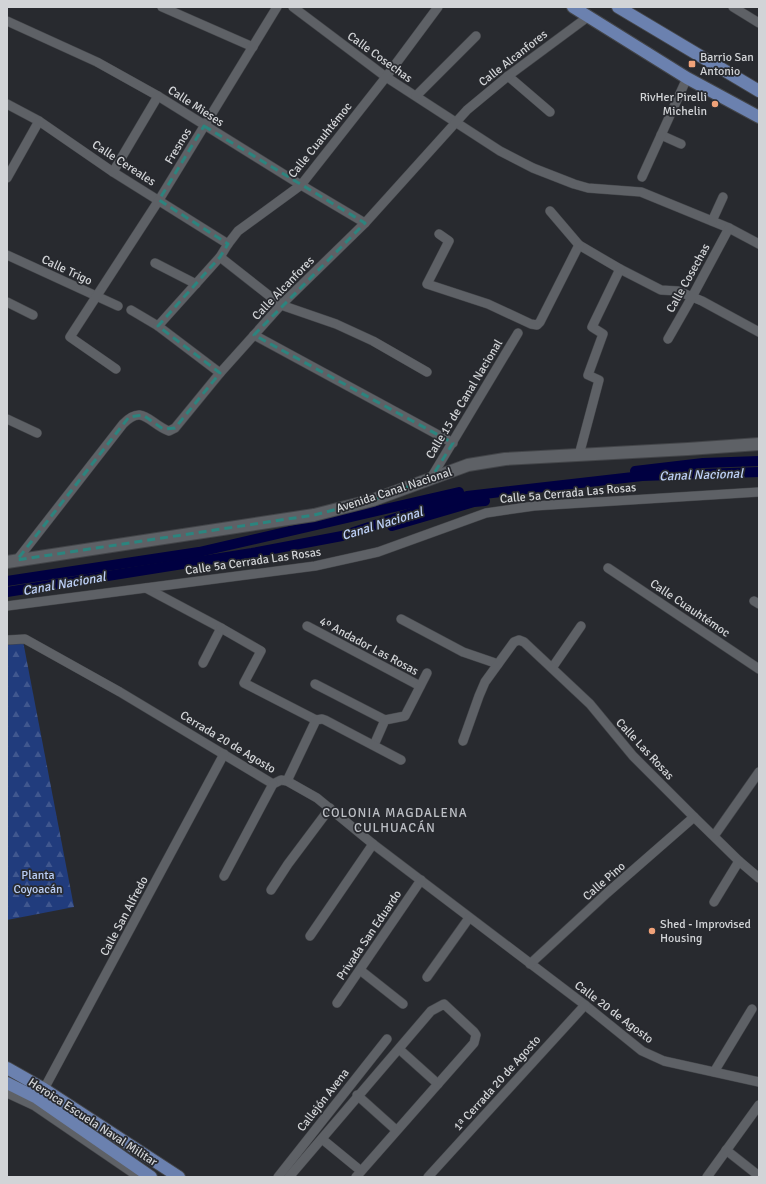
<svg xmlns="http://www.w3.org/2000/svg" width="766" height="1184" font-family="Signika,sans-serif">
	<defs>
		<pattern id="forest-firs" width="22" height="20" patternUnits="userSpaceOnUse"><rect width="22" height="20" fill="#213c7d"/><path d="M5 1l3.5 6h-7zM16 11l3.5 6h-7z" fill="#40578f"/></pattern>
	</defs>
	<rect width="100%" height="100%" fill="#282a2f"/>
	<!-- forest -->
	<path fill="url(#forest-firs)" d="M23 641 74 907 7 920V644Z"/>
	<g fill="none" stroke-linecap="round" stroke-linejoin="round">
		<!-- canal -->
		<g stroke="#000041" stroke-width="10">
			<path d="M635 471 703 463 759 461"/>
			<path d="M392 526 474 502 485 501"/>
			<path d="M7 581 199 552 459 492"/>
			<path d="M7 592 252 553 342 536 423 509 467 496 642 476 759 472"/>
		</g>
		<defs>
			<g id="street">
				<path d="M162 7 253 47"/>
				<path d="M293 7 386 77 500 151 533 168 574 184 588 188 641 192 729 228 759 244"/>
				<path d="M733 7 759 23"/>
				<path d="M7 21 97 62 158 96 301 185 365 223"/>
				<path d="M508 76 550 112"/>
				<path d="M416 96 476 36"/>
				<path d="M7 104 39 121 113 172 228 244"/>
				<path d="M661 135 681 144"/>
				<path d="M113 172 158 96"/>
				<path d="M642 177 687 78"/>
				<path d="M7 178 39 121"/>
				<path d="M550 211 579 245 620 269 661 290 678 291 702 301 759 332"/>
				<path d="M712 221 723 197"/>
				<path d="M439 234 449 241 427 284 488 304 531 324 537 325 540 322 579 245"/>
				<path d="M7 255 118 306"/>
				<path d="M220 257 281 305 336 324 373 341 427 372"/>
				<path d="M155 263 196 284"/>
				<path d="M7 302 33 315"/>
				<path d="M131 310 158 326 220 373"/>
				<path d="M158 326 220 257 228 244 238 231 301 185 386 77 438 7"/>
				<path d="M254 335 453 443"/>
				<path d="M668 339 692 297 729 228"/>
				<path d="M116 369 70 337 159 200 277 7"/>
				<path d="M7 419 37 433"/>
				<path d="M579 455 599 380 588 375 603 334 592 327 620 269"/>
				<path d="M431 478 518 333"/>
				<path d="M17 560 123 424C143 403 149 424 169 431L175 428 220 373 281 305 365 223 467 110 508 76 589 16"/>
				<path d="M608 568 759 669"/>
				<path d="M146 588 221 628 203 663"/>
				<path d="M754 601 759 604"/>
				<path d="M7 606 315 566 378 552 486 513 534 506 759 492"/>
				<path d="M401 619 463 652 498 664"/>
				<path d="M307 626 420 686"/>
				<path d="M221 628 261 651 244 683 316 720"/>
				<path d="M7 640 25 639 120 692 273 784 281 780 287 781 317 798 373 844 585 1005 642 1051 664 1061 759 1082"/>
				<path d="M552 668 581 626"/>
				<path d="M315 684 385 720"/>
				<path d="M463 741 479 696 485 682 514 642 519 640 524 642 590 704 633 756 694 817 739 861 759 878"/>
				<path d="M374 745 385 720 405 716 427 673"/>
				<path d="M287 781 316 720 322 719 325 720 401 760"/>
				<path d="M714 836 759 772"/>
				<path d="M224 876 273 784"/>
				<path d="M271 890 288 864 330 808"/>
				<path d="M714 902 739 861"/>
				<path d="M310 936 373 844"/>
				<path d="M530 964 607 893 694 817"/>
				<path d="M360 970 403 1004"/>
				<path d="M427 977 469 918"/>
				<path d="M337 1003 421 880"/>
				<path d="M399 1049 438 1084"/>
				<path d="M714 1072 752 1009"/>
				<path d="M44 1089 224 754"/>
				<path d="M7 1093 35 1106 139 1177"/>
				<path d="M357 1095 396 1130"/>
				<path d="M322 1139 361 1171"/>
				<path d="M726 1150 759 1176"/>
				<path d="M278 1177 387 1039"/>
				<path d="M289 1177 431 1011 444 1004 474 1032 476 1035 474 1043 356 1177"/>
				<path d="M428 1177 585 1005"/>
				<path d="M707 1177 759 1105"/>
			</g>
			<path id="secondary" d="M7 562 314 515 373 500 468 465 505 459 688 449 759 444"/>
			<g id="primary">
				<path d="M573 7 687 78 759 117"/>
				<path d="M618 7 759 91"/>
				<path d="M7 1068 44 1089 179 1177"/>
				<path d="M7 1083 37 1098 151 1177"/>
			</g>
		</defs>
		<!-- street casing -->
		<use href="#street" stroke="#434549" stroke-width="10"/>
		<!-- secondary casing -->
		<use href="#secondary" stroke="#434549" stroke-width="14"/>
		<!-- primary casing -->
		<use href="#primary" stroke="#434549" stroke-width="14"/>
		<!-- street -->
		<use href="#street" stroke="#5e6166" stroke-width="9"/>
		<!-- secondary -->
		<use href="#secondary" stroke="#5e6166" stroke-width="12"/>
		<!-- primary -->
		<use href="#primary" stroke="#6b81af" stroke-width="12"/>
	</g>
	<!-- marked area -->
	<path fill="none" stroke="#2c847e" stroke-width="3" stroke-dasharray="8 5" stroke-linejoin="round" d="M204 126 365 223 254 335 453 443 431 478 373 500 314 515 17 560 129 417 143 415 163 429 175 428 220 373 158 326 220 257 228 244 159 200Z"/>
	<!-- markers -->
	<g fill="#f0a279" stroke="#282a2f" stroke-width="1.5">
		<rect x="688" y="60" width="8" height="8" rx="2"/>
		<circle cx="715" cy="104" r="4"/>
		<circle cx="652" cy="931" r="4"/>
	</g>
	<g text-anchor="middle" stroke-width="3.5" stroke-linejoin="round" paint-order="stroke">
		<!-- street labels -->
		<g font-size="12" fill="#d2d4d7" stroke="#282a2f">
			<text transform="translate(380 57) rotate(36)" y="4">Calle Cosechas</text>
			<text transform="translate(513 58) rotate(-38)" y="4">Calle Alcanfores</text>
			<text transform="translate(196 106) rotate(33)" y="4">Calle Mieses</text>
			<text transform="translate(320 140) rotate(-51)" y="4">Calle Cuauhtémoc</text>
			<text transform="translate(178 146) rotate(-59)" y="4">Fresnos</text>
			<text transform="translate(124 163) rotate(33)" y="4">Calle Cereales</text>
			<text transform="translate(67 270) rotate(25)" y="4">Calle Trigo</text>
			<text transform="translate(688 278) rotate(-61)" y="4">Calle Cosechas</text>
			<text transform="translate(283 288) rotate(-46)" y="4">Calle Alcanfores</text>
			<text transform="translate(464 399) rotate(-59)" y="4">Calle 15 de Canal Nacional</text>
			<text transform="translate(394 490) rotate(-18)" y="4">Avenida Canal Nacional</text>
			<text transform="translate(568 493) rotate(-5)" y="4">Calle 5a Cerrada Las Rosas</text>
			<text transform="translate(253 561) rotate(-8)" y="4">Calle 5a Cerrada Las Rosas</text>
			<text transform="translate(690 608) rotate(34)" y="4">Calle Cuauhtémoc</text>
			<text transform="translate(369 646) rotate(28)" y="4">4º Andador Las Rosas</text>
			<text transform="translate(228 742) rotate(31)" y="4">Cerrada 20 de Agosto</text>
			<text transform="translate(645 749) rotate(47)" y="4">Calle Las Rosas</text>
			<text transform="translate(604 881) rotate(-41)" y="4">Calle Pino</text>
			<text transform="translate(124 916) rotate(-62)" y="4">Calle San Alfredo</text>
			<text transform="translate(369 935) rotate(-56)" y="4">Privada San Eduardo</text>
			<text transform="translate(614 1012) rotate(37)" y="4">Calle 20 de Agosto</text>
			<text transform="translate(497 1083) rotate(-48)" y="4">1ª Cerrada 20 de Agosto</text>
			<text transform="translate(323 1100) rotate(-52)" y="4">Callejón Avena</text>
			<text transform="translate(93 1122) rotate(33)" y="4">Heroica Escuela Naval Militar</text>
		</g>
		<!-- poi labels -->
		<g font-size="12" fill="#d2d4d7" stroke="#282a2f" text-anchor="start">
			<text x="700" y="61">Barrio San<tspan x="700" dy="14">Antonio</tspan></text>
			<text x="707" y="101" text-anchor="end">RivHer Pirelli<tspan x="707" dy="14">Michelin</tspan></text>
			<text x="660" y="928">Shed - Improvised<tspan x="660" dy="14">Housing</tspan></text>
		</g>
		<!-- park labels -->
		<g font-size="12" fill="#b9cdf4" stroke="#282a2f">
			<text x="38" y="879">Planta<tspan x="38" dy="14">Coyoacán</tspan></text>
		</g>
		<!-- water labels -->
		<g font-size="13" font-style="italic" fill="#bed1f8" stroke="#282a2f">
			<text transform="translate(701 474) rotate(-2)" y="5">Canal Nacional</text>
			<text transform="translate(382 523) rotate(-17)" y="5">Canal Nacional</text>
			<text transform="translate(64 583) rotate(-10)" y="5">Canal Nacional</text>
		</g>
		<!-- neighbourhood labels -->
		<g font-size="13" letter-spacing="1" fill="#bcbfc5" stroke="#282a2f">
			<text x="395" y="817">COLONIA MAGDALENA<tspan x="395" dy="15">CULHUACÁN</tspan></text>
		</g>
	</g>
	<!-- border -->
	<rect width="766" height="1184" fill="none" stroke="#d2d4d7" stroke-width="16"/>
</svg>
